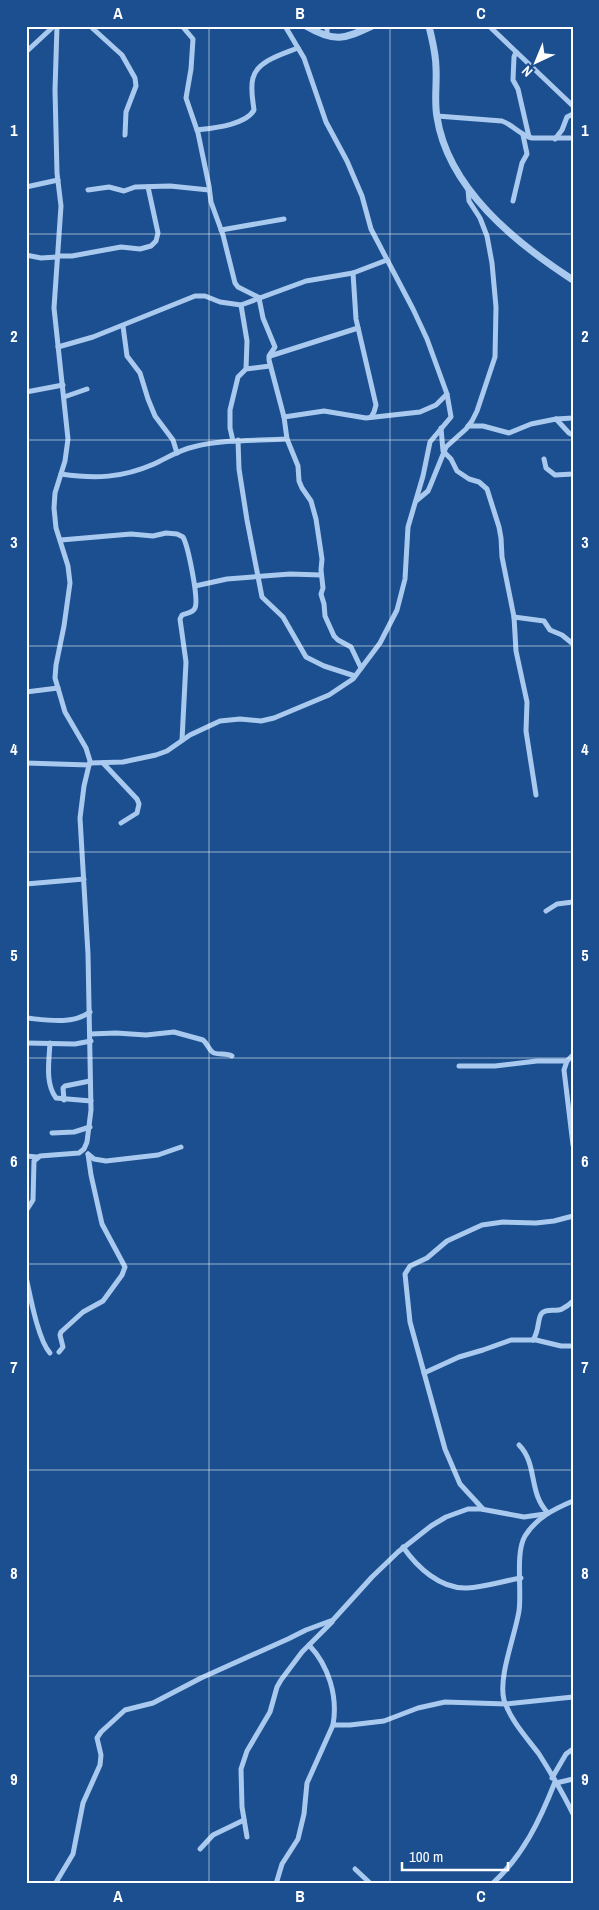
<svg xmlns="http://www.w3.org/2000/svg" width="599" height="1910" font-family="'Archivo Narrow',sans-serif">
	<rect width="100%" height="100%" fill="#1b4f8f"/>
	<g fill="none" stroke-linecap="round" stroke-linejoin="round">
		<!-- minor -->
		<g stroke="#a9c9ee" stroke-width="5">
			<path d="M90 26 122 55 135 78 136 86 126 112 125 135"/>
			<path d="M182 26 193 39 191 69 186 98 198 133 209 186 211 202 223 235 235 283 238 287 260 298"/>
			<path d="M489 26 573 106"/>
			<path d="M327 36V26"/>
			<path d="M26 52 54 26"/>
			<path d="M516 52 514 57 513 80 518 89 529 137"/>
			<path d="M437 116 502 121C513 125 520 135 532 138H573"/>
			<path d="M197 130C213 128 246 125 254 110 253 101 250 88 253 78 257 61 283 54 298 48"/>
			<path d="M555 139 562 130 567 117 573 114"/>
			<path d="M26 187 58 180"/>
			<path d="M88 190 109 187 124 191 135 187 170 186 209 190"/>
			<path d="M513 201 522 163 527 154 523 135"/>
			<path d="M221 230 284 219"/>
			<path d="M26 255 41 258 57 257"/>
			<path d="M58 256H72L121 247 140 249 151 246 156 241 158 233 148 187"/>
			<path d="M353 273 356 319 376 405 374 412 371 417"/>
			<path d="M259 298 263 318 275 347 269 356V360L284 417 287 439 298 466 299 481 302 488 311 501 316 519 322 559 321 570 323 588 321 594 324 604 325 616 334 636 338 640 351 647 361 668"/>
			<path d="M241 305 247 341 246 369"/>
			<path d="M123 326 127 356 140 373 148 399 155 416 173 440 177 453"/>
			<path d="M58 347 93 337 195 296H205L220 302 241 305 306 281 353 273 387 260"/>
			<path d="M270 356 358 328"/>
			<path d="M26 392 63 385"/>
			<path d="M64 397 87 389"/>
			<path d="M284 417 324 411 366 418 420 412 436 405 447 394"/>
			<path d="M556 419 569 433 573 435"/>
			<path d="M468 426H483L509 433 531 424 556 419 573 418"/>
			<path d="M441 428 443 451 451 459 457 471 469 479 479 482 487 489 499 527 501 538 502 557 514 617 516 651 527 702 526 731 536 795"/>
			<path d="M238 440 239 469 247 520 262 597 283 617 306 657 324 666 355 676"/>
			<path d="M233 441 230 428V410L238 377 246 369 270 366"/>
			<path d="M544 459 546 468 555 475 573 474"/>
			<path d="M61 474C95 479 122 478 154 464 167 458 179 450 193 447 224 439 255 441 287 439"/>
			<path d="M416 501 428 491 431 484 446 447 466 429 472 421 477 411 495 357 496 307 492 263 487 236 480 218 469 201 468 189"/>
			<path d="M61 540 131 534 153 536 166 533 177 534 183 537C188 546 199 599 195 608 193 613 187 613 182 615L180 619 186 662 182 740"/>
			<path d="M195 586 227 579 290 574 321 575"/>
			<path d="M514 617 544 621 550 630 562 635 573 644"/>
			<path d="M26 692 58 688"/>
			<path d="M26 763 89 765"/>
			<path d="M90 763 123 762 156 755 167 751 190 735 220 721 240 719 261 721 274 718 329 695 353 679 380 643 397 610 405 579 408 527 423 476 430 442 451 417 447 394 427 339 413 309 371 229 362 196 347 161 326 122 304 58 285 26"/>
			<path d="M103 763 137 799 139 804 137 813 121 823"/>
			<path d="M26 884 84 879"/>
			<path d="M546 911 557 904 573 902"/>
			<path d="M26 1018C47 1020 72 1025 90 1012"/>
			<path d="M90 1034 116 1033 146 1035 174 1032 203 1040C208 1044 209 1051 214 1053 220 1055 226 1053 232 1056"/>
			<path d="M26 1043 75 1044 91 1041"/>
			<path d="M50 1043C49 1062 45 1083 56 1098L91 1101"/>
			<path d="M573 1055 567 1061 564 1070 573 1145"/>
			<path d="M459 1066H495L537 1061H567"/>
			<path d="M64 1100 63 1088 65 1086 90 1081"/>
			<path d="M52 1133 74 1132 90 1127"/>
			<path d="M88 1154 94 1159 106 1161 158 1155 181 1147"/>
			<path d="M26 1156 37 1157"/>
			<path d="M26 1211 33 1200 34 1161 40 1156 79 1153 84 1149 87 1142 91 1110 88 954 80 818 84 786 90 761 86 748 65 712 55 678 56 665 64 626 70 583 68 566 56 528 54 508 55 493 65 461 68 439 54 308 61 206 57 173 55 90 57 26"/>
			<path d="M26 1277C30 1295 38 1340 50 1353"/>
			<path d="M533 1340C540 1330 537 1318 542 1313 547 1308 556 1312 562 1309 566 1307 570 1304 573 1301"/>
			<path d="M59 1352 63 1347 60 1335 61 1332 83 1312 103 1301 122 1275 125 1267 102 1224 91 1175 88 1154"/>
			<path d="M424 1373 459 1357 483 1350 511 1340H536L561 1346H573"/>
			<path d="M519 1445C538 1464 528 1493 548 1513"/>
			<path d="M573 1501C554 1509 536 1518 525 1536 515 1553 522 1591 519 1611 515 1636 498 1677 504 1700 511 1721 526 1737 539 1754 551 1773 563 1793 573 1814"/>
			<path d="M483 1509 460 1484 445 1449 410 1322 405 1274 410 1266 427 1258 447 1241 482 1225 503 1222 536 1223 554 1221 573 1216"/>
			<path d="M403 1547C417 1567 440 1589 467 1588 485 1587 503 1581 521 1578"/>
			<path d="M333 1725H350L384 1721 418 1708 445 1702 506 1704 573 1697"/>
			<path d="M552 1778 566 1754 573 1749"/>
			<path d="M556 1783 573 1779"/>
			<path d="M247 1837 242 1807 241 1769 247 1751 270 1712 277 1687 281 1680 302 1652 332 1622"/>
			<path d="M200 1849 213 1835 244 1820"/>
			<path d="M355 1869 371 1884"/>
			<path d="M55 1884 73 1854 83 1803 100 1765 101 1755 97 1738 101 1732 125 1710 153 1703 201 1678 288 1639 306 1630 333 1620 372 1577 398 1552 431 1526 446 1517 468 1509H481L524 1517 545 1514"/>
			<path d="M276 1884 282 1864 298 1839 304 1814 307 1783 333 1725C338 1697 329 1666 309 1645"/>
			<path d="M492 1884C523 1856 540 1820 555 1782"/>
		</g>
		<!-- tertiary -->
		<g stroke="#a9c9ee" stroke-width="7">
			<path d="M306 26C335 43 344 39 372 26"/>
			<path d="M429 26C432 40 436 53 436 68 437 84 434 101 437 117 448 189 516 243 573 280"/>
		</g>
	</g>
	<!-- grid -->
	<path fill="none" stroke="#fff" stroke-width="1" stroke-opacity="0.55" d="M209 26V1884M390 26V1884M26 234H573M26 440H573M26 646H573M26 852H573M26 1058H573M26 1264H573M26 1470H573M26 1676H573"/>
	<!-- border -->
	<rect width="599" height="1910" fill="none" stroke="#1b4f8f" stroke-width="55"/>
	<!-- north arrow -->
	<g transform="translate(536 62) rotate(224)" stroke="#1b4f8f" stroke-width="4" paint-order="stroke">
	<path d="M0-4L9 19L0 12L-9 19Z" fill="#ffffff"/>
	<text y="-8" font-size="14" font-weight="bold" text-anchor="middle" fill="#ffffff">N</text>
	</g>
	<!-- scale -->
	<path d="M402 1862v8h106v-8" fill="none" stroke="#ffffff" stroke-width="2.5"/>
	<text x="409" y="1862" font-size="15" fill="#ffffff" stroke="#1b4f8f" stroke-width="4" paint-order="stroke">100 m</text>
	<rect x="28" y="28" width="544" height="1854" fill="none" stroke="#fff" stroke-width="2"/>
	<g font-size="16" text-anchor="middle" font-weight="bold" fill="#fff">
		<text x="118" y="19">A</text>
		<text x="300" y="19">B</text>
		<text x="481" y="19">C</text>
		<text x="14" y="136">1</text>
		<text x="585" y="136">1</text>
		<text x="14" y="342">2</text>
		<text x="585" y="342">2</text>
		<text x="14" y="548">3</text>
		<text x="585" y="548">3</text>
		<text x="14" y="755">4</text>
		<text x="585" y="755">4</text>
		<text x="14" y="961">5</text>
		<text x="585" y="961">5</text>
		<text x="14" y="1167">6</text>
		<text x="585" y="1167">6</text>
		<text x="14" y="1373">7</text>
		<text x="585" y="1373">7</text>
		<text x="14" y="1579">8</text>
		<text x="585" y="1579">8</text>
		<text x="14" y="1785">9</text>
		<text x="585" y="1785">9</text>
		<text x="118" y="1902">A</text>
		<text x="300" y="1902">B</text>
		<text x="481" y="1902">C</text>
	</g>
</svg>
